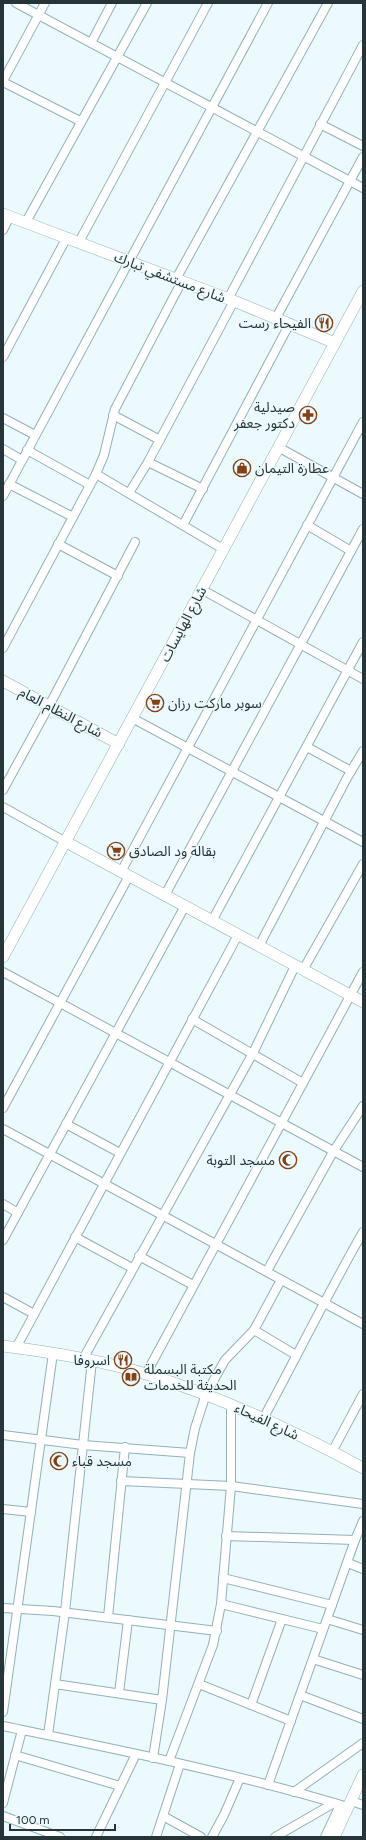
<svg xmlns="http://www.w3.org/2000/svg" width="366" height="1840" font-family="Figtree,'Noto Sans Arabic',sans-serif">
	<rect width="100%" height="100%" fill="#ecf9fd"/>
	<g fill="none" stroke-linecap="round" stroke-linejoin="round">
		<defs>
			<g id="street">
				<path d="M16 3 363 188"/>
				<path d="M91 43 112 3"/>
				<path d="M3 81 45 3"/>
				<path d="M3 82 80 121"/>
				<path d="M320 124 363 146"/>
				<path d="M26 222 147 3"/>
				<path d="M3 230 10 216"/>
				<path d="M79 242 208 3"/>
				<path d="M176 279 328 3"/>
				<path d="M228 299 363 45"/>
				<path d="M276 318 363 157"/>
				<path d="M3 357 67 237"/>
				<path d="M113 415 160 440"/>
				<path d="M3 418 35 435"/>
				<path d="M278 447 363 494"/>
				<path d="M3 449 22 460"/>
				<path d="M27 450 90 485"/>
				<path d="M96 474 223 549"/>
				<path d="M9 484 73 517"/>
				<path d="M203 489 148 462 234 301"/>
				<path d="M129 493 148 462"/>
				<path d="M3 496 268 3"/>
				<path d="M183 525 290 323"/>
				<path d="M307 525 351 551"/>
				<path d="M58 544 118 576"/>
				<path d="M201 589 363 679"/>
				<path d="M3 648 96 474 104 455 115 409 182 281"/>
				<path d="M132 718 363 842"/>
				<path d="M307 747 351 771"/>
				<path d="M3 790 49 706 135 542"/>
				<path d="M3 807 66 842"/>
				<path d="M121 872 363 422"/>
				<path d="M165 895 363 529"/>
				<path d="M212 921 363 642"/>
				<path d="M259 946 347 778 363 751"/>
				<path d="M303 970 363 864"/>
				<path d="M3 972 363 1167"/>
				<path d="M192 1019 303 1083"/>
				<path d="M3 1108 129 876"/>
				<path d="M66 1124 120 1153"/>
				<path d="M3 1129 363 1324"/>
				<path d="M3 1204 18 1213"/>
				<path d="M75 1237 132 1268"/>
				<path d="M3 1240 185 906"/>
				<path d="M139 1256 193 1285"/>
				<path d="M267 1271 333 1152 363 1106"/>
				<path d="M3 1297 34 1314"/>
				<path d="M254 1330 296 1355"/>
				<path d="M16 1348 238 935"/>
				<path d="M83 1359 253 1053 295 966"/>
				<path d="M146 1374 363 972"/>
				<path d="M263 1419C297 1356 328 1293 363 1232"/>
				<path d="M3 1435 83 1445 190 1453"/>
				<path d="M332 1452 363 1394"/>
				<path d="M121 1481 231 1486 363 1504"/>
				<path d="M3 1509 31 1512"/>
				<path d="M226 1536 355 1540"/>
				<path d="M348 1563 363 1569"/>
				<path d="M223 1578 332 1605"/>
				<path d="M221 1604 323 1629"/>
				<path d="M3 1608 53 1611 217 1631"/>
				<path d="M108 1617 125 1447"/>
				<path d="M327 1619 363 1630"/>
				<path d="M313 1659 363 1675"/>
				<path d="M55 1684 162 1700"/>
				<path d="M199 1684 291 1721"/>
				<path d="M119 1693 128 1620"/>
				<path d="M300 1695 363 1719"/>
				<path d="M251 1705 282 1619"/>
				<path d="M3 1712 53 1353"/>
				<path d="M3 1726C119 1750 235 1773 348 1807"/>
				<path d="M48 1735 65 1612 92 1361"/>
				<path d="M15 1755 120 1786"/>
				<path d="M153 1758 162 1700 190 1453 195 1428 206 1394 225 1360 254 1330 281 1280"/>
				<path d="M169 1761 213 1645 221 1604 231 1486V1404"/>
				<path d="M268 1785 355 1540 363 1521"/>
				<path d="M294 1792 363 1743"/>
				<path d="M3 1803 22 1730"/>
				<path d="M357 1803 363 1805"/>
				<path d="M3 1816 60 1837"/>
				<path d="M163 1816 201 1837"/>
				<path d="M96 1837 136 1754"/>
				<path d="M156 1837 180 1764"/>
				<path d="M212 1837 224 1815 240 1778"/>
				<path d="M275 1837 334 1803"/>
				<path d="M325 1837 340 1805"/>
			</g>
			<g id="secondary">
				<path d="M3 214 234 301 335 343"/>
				<path d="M3 681 119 744"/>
				<path d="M66 842 363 1002"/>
				<path d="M3 957 363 291"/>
				<path d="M3 1346C51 1352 100 1360 146 1374 222 1397 294 1431 363 1468"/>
				<path d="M334 1837 363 1775"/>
			</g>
		</defs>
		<!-- street casing -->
		<use href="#street" stroke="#91b1ba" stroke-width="10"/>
		<!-- secondary casing -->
		<use href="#secondary" stroke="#91b1ba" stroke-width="12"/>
		<!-- street -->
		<use href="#street" stroke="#fff" stroke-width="8"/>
		<!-- secondary -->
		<use href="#secondary" stroke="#fff" stroke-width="11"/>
	</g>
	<!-- icons -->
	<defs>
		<symbol id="restaurant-ring" viewBox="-11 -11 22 22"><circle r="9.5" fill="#ecf9fd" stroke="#844114" stroke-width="1.5"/><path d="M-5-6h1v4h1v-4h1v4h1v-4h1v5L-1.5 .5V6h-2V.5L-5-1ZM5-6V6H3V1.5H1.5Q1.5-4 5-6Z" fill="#844114"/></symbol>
		<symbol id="pharmacy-ring" viewBox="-11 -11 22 22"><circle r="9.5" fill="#ecf9fd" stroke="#844114" stroke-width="1.5"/><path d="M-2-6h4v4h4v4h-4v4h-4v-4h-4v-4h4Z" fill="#844114"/></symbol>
		<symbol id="shop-ring" viewBox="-11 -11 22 22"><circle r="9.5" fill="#ecf9fd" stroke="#844114" stroke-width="1.5"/><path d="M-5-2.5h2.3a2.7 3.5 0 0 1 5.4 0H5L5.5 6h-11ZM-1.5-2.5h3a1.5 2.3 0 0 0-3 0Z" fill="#844114"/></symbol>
		<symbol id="supermarket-ring" viewBox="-11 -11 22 22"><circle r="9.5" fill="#ecf9fd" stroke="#844114" stroke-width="1.5"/><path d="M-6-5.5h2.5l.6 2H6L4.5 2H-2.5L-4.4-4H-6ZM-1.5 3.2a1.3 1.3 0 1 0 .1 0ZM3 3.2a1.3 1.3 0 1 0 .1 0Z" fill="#844114"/></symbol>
		<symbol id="mosque-ring" viewBox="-11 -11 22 22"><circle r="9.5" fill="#ecf9fd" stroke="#844114" stroke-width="1.5"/><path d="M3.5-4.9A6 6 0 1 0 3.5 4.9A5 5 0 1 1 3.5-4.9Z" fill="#844114"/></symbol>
		<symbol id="library-ring" viewBox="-11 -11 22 22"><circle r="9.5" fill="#ecf9fd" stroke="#844114" stroke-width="1.5"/><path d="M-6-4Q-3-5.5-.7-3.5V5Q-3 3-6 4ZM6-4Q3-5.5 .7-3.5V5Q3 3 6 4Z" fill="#844114"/></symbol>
	</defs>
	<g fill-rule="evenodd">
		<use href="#restaurant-ring" x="314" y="313" width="20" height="20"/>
		<use href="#pharmacy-ring" x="298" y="405" width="20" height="20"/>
		<use href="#shop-ring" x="232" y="458" width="20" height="20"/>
		<use href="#supermarket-ring" x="145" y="693" width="20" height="20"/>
		<use href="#supermarket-ring" x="106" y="841" width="20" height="20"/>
		<use href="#mosque-ring" x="278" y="1150" width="20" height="20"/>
		<use href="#restaurant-ring" x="113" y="1350" width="20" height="20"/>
		<use href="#library-ring" x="121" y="1367" width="20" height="20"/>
		<use href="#mosque-ring" x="49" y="1451" width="20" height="20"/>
	</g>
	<g text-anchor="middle" stroke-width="3" stroke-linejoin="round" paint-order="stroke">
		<!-- street labels -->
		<g font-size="14" fill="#283538" stroke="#ecf9fd">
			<text transform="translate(170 277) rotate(21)" y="5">شارع مستشفي تبارك</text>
			<text transform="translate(183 624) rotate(-62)" y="5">شارع الهايسات</text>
			<text transform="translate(61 712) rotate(28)" y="5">شارع النظام العام</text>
			<text transform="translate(267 1421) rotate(25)" y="5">شارع الفيحاء</text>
		</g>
		<!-- poi labels -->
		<g font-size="14" fill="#283538" stroke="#ecf9fd" text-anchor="start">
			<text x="311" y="328" text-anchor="end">الفيحاء رست</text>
			<text x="295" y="412" text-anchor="end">صيدلية<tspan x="295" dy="16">دكتور جعفر</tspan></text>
			<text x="255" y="473">عطارة التيمان</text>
			<text x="168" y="708">سوبر ماركت رزان</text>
			<text x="129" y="856">بقالة ود الصادق</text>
			<text x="275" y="1165" text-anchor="end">مسجد التوبة</text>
			<text x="110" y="1365" text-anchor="end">اسروفا</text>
			<text x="144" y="1374">مكتبة البسملة<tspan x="144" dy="16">الحديثة للخدمات</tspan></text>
			<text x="72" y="1466">مسجد قباء</text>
		</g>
	</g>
	<!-- border -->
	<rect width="366" height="1840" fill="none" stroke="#283538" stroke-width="8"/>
	<!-- scale -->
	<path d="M10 1824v6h105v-6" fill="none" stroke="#283538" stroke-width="2"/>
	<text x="16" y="1824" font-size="12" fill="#283538" stroke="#ecf9fd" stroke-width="3" paint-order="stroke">100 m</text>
</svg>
